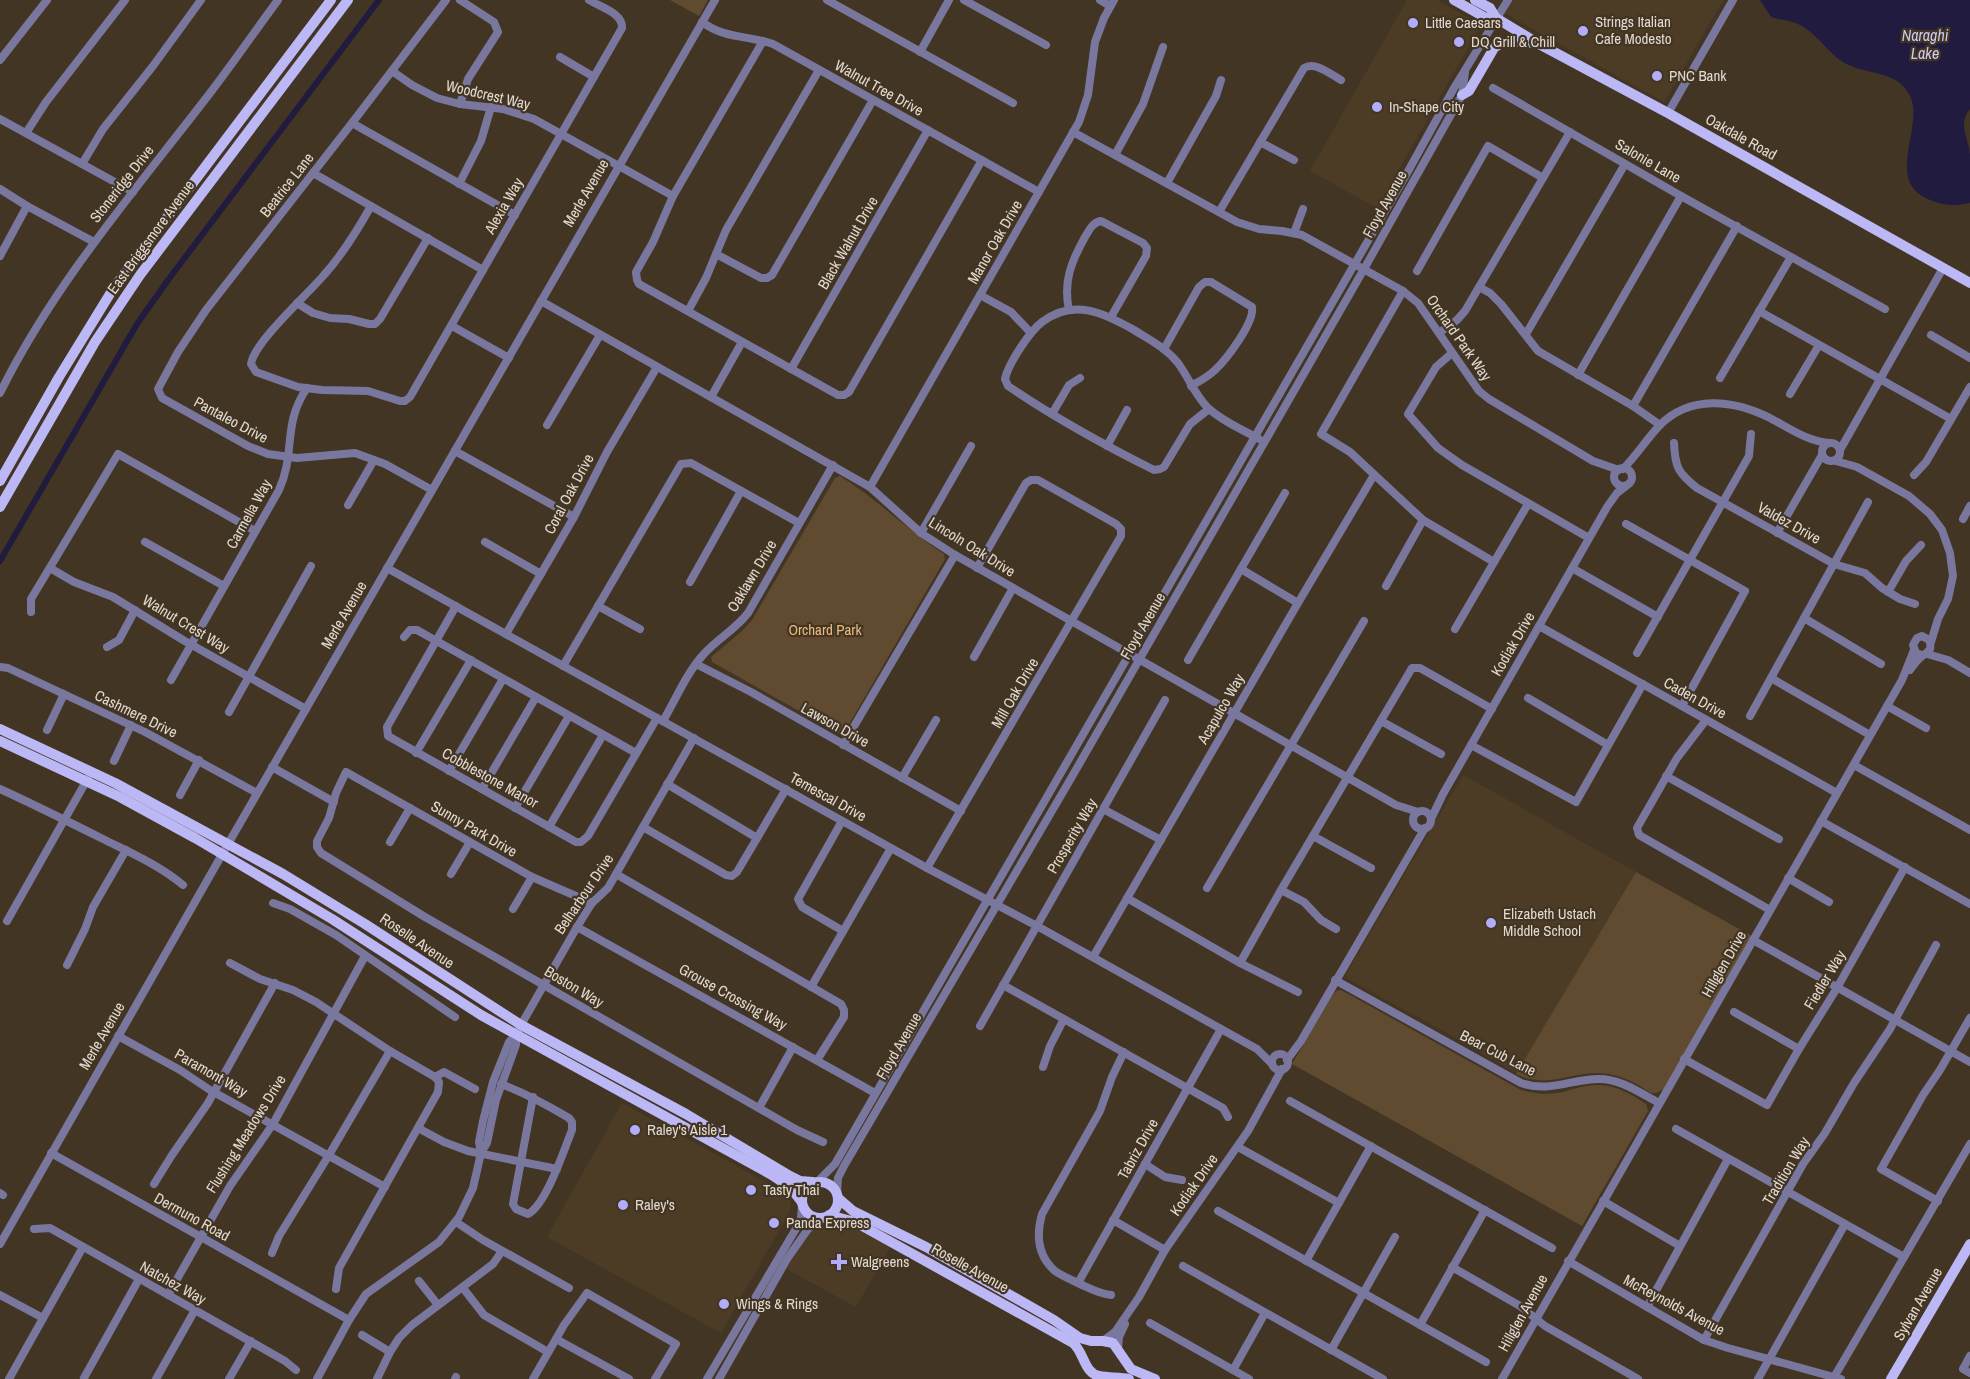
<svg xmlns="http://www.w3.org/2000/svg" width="1970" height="1379" font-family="'Archivo Narrow',sans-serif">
	<rect width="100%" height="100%" fill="#423524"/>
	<!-- built -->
	<g fill="#4d3c25">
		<path d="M1407 0H1437L1481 25 1377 208 1310 171Z"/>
		<path d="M1512 0H1723L1664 102 1504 13Z"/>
		<path d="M1463 775 1636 872 1517 1073 1479 1052 1478 1050 1348 979 1346 974Z"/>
		<path d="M622 1103 782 1191 791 1202 789 1213 721 1333 547 1237Z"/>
		<path d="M837 1218 892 1244 856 1307 784 1268 806 1235 818 1223Z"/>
	</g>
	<!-- green -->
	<g fill="#604b30">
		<path d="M670 0H708L699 16Z"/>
		<path d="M840 476C877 499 907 530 944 554L945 559 844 733 840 734 712 662 711 657 742 631 752 620 835 478Z"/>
		<path d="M1636 872 1752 936 1665 1088C1661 1091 1656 1094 1652 1093 1648 1092 1643 1088 1640 1086 1630 1080 1620 1076 1609 1074 1575 1068 1550 1091 1516 1074Z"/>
		<path d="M1341 990 1521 1090C1534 1093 1545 1095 1558 1093 1572 1090 1585 1084 1599 1085 1617 1085 1632 1095 1646 1104L1648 1111 1582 1226 1292 1064 1333 994 1336 991Z"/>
	</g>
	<!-- water -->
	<path fill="#201b3f" d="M1760 0H1970V109C1957 125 1969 138 1970 155 1970 171 1970 187 1970 203 1956 206 1943 206 1930 200 1883 182 1925 126 1910 96 1897 69 1866 76 1843 62 1828 53 1818 35 1802 26 1794 21 1781 20 1771 17Z"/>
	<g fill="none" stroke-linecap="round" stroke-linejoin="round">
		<!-- canal -->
		<path stroke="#201b3f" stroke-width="6" d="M0 561 137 324 168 280 379 0"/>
		<!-- minor -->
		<g stroke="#79779d" stroke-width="8">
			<path d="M827 0 1013 103"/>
			<path d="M964 0 1046 45"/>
			<path d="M1100 0 1110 6"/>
			<path d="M702 22C725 39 747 35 773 44L1039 192"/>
			<path d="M763 41 673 196 653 242 636 272 637 280 639 284 838 395H844L849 392 982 160"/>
			<path d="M920 52 949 0"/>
			<path d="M560 57 594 77"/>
			<path d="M0 60 47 0"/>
			<path d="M392 71 412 85 437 98 460 104 503 109 534 119 673 196"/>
			<path d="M1493 88 1681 196 1885 309"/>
			<path d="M460 104 468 79 498 32 494 22 460 0"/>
			<path d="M1668 113 1733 0"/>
			<path d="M0 119 133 192"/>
			<path d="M352 123 515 215"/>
			<path d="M1073 132 1237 222 1259 229 1282 231 1302 235 1403 291 1418 303 1479 391 1489 399 1593 461 1619 470"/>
			<path d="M26 133 46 102 125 0"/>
			<path d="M1260 142 1294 160"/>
			<path d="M1115 155 1143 104 1163 47"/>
			<path d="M82 164 103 129 153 66 201 0"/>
			<path d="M313 173 483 270"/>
			<path d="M1167 183 1216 96 1221 80"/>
			<path d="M459 184 481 141 491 107"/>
			<path d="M0 189 27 206 94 242"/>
			<path d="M371 206C357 231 343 254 324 275 308 294 254 342 251 364L256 372 298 387 322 390 368 391 400 401H405L410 397 622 28C623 13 600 7 589 0"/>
			<path d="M1219 212 1304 68C1315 61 1330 74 1341 80"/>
			<path d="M1294 233 1303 209"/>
			<path d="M716 254 761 278H767L772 275 873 100"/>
			<path d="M0 256 27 206"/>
			<path d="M1417 271 1488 146 1543 178"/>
			<path d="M1479 287 1490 293 1501 304 1538 351 1633 406 1660 425"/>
			<path d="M1403 291 1321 434 1350 452 1423 520 1494 562"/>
			<path d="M980 295 1011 312 1031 333"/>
			<path d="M541 301 870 487 921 533 955 555 1396 805 1418 812"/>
			<path d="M297 303 313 313 330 318 349 319 369 324H375L380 319 428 238"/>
			<path d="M1069 310C1063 282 1071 262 1085 237 1090 229 1092 223 1101 221L1143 243 1147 248 1146 256 1111 317"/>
			<path d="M688 311 706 278 726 230 819 70"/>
			<path d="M1759 311 1951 419"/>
			<path d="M452 326 509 358"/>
			<path d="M1439 333 1457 320 1465 311 1570 132"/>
			<path d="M1526 334 1625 164"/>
			<path d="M1931 335 1970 358"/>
			<path d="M1164 349 1199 287 1205 282H1211L1252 307C1255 322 1226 360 1215 370 1208 377 1200 381 1191 386"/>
			<path d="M1452 353 1436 367 1408 414 1438 448 1462 465 1589 538"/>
			<path d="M791 369 928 130"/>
			<path d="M1578 375 1681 196"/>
			<path d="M1720 378 1791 257"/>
			<path d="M0 393C52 288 128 199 200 106 227 72 252 35 278 0"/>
			<path d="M1790 394 1819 345"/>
			<path d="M711 397 742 342"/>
			<path d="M1633 406 1737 226"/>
			<path d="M1209 409 1190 424 1164 467 1160 469 1154 470C1104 445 1055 418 1008 386L1005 379C1008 364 1030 331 1042 322 1074 298 1104 313 1134 330 1150 340 1166 348 1178 363 1189 378 1195 395 1208 408 1223 422 1242 429 1259 439"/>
			<path d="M1052 414 1069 385 1080 378"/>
			<path d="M547 425 600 335"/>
			<circle cx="1831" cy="452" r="9"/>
			<path d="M1674 443C1675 467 1678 473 1697 488L1834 564 1865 573 1882 588 1900 599 1915 604"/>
			<path d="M1107 446 1127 410"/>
			<path d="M1840 450 1943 268"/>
			<path d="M455 451 574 517"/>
			<path d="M1836 461 1857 467 1909 496 1930 514 1942 530 1950 553 1953 576 1948 599 1938 619 1931 642"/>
			<circle cx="1623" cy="477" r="9"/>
			<path d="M1623 469C1636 456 1646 440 1659 426 1690 394 1734 400 1770 418 1789 428 1807 441 1829 443"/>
			<path d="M1914 475 1926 462 1970 387"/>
			<path d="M870 487 1079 122 1088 95 1095 42 1104 18 1114 0"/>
			<path d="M432 490 385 464 355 453 297 458 268 454 248 446 162 398 158 389 178 352 206 310 352 123 446 0"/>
			<path d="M348 505 374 460"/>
			<path d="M1963 519 1970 506"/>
			<path d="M1626 524 1745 591 1682 706"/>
			<path d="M921 533 971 446"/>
			<path d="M1777 533 1822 455"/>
			<path d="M145 542 224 586"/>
			<path d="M485 542 541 574"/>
			<path d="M50 568 74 582 113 597 183 640 306 709"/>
			<path d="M387 568 927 868 1037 926 1221 1029 1257 1049 1272 1064"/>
			<path d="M1572 568 1658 617"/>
			<path d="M1241 569 1298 603"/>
			<path d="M690 582 741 491"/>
			<path d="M1386 586 1423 520"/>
			<path d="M1888 592 1906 561 1921 545"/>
			<path d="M456 606 387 727 388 736 576 842H581L588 836 657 718"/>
			<path d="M598 606 640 629"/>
			<path d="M31 612V599L118 454 255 531"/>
			<path d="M1804 618 1881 664"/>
			<path d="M1539 626 1837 793"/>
			<path d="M1455 629 1528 504"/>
			<path d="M506 634 574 517 607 452 657 367"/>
			<path d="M404 637 410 630H417L636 753"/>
			<path d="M107 647 119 640 135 610"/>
			<path d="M1637 653 1749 456 1751 434"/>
			<path d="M1927 654 1948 660 1970 673"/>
			<path d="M974 657 1013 588"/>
			<path d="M1188 660 1285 493"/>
			<path d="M696 664 751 692 961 811"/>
			<path d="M563 666 681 464 691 463 799 523"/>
			<path d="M0 667 8 668 145 732 257 793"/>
			<path d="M1910 670C1913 666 1917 660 1921 657 1928 651 1933 651 1929 640L1922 636 1917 638 1913 645 1916 653 1922 655"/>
			<path d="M1771 678 1870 735"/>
			<path d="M171 680 279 490C296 453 282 424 307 388"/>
			<path d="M1528 698 1608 745"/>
			<path d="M1887 706 1926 728"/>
			<path d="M229 712 311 566"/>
			<path d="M1750 716 1868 502"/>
			<path d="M1706 720 1677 758 1637 828 1639 835 1770 910"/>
			<path d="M663 721C676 699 686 674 703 655 717 639 735 630 748 613L833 465"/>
			<path d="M1381 721 1441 754"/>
			<path d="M47 730 64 694"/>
			<path d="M843 745 955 555"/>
			<path d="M1471 745 1576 802 1643 684"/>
			<path d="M416 753 471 660"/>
			<path d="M114 761 131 725"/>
			<path d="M1854 765 1970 830"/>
			<path d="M272 767 334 802"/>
			<path d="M449 771 503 679"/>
			<path d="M1666 776 1779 839"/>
			<path d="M902 778 936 720"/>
			<path d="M667 784 757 838"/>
			<path d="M0 789C35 805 69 822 103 839 131 853 159 865 183 885"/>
			<path d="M482 789 536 697"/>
			<path d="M180 795 199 760"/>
			<path d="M515 808 569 716"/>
			<path d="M1103 809 1161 840"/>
			<circle cx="1422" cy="820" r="9"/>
			<path d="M1431 819 1443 794 1607 507 1617 493 1626 486"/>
			<path d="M842 821 798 899 802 907 843 931"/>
			<path d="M1821 821 1970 904"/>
			<path d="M549 827 603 735"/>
			<path d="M643 827 726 875 732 876 737 872 786 789"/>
			<path d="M1313 836 1371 868"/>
			<path d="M390 842 410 808"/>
			<path d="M927 868 1121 536V529L1116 524 1038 480H1031L1026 483 977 568"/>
			<path d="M451 874 470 842"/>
			<path d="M616 874 841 1004 844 1010V1017L817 1060"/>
			<path d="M1788 878 1829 902"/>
			<path d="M1207 888 1364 621"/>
			<path d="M1281 890 1304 902 1321 920 1336 929"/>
			<path d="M1127 898 1240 963 1298 992"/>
			<path d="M273 903 290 909 336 935 455 1017"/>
			<path d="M592 903 532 877 346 772 336 793 329 818 317 841V847L321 853 425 917 797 1130 823 1142"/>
			<path d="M513 909 532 877"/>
			<path d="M7 921 88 778"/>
			<path d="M577 927 875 1093"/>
			<path d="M1753 940 1970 1062"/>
			<path d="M1093 957 1298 603 1374 475"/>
			<path d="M230 963 260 979 293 990 316 1002 390 1051 435 1077 439 1082 438 1092 339 1268 336 1289"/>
			<path d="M1240 963 1281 890 1412 668H1420L1492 709"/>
			<path d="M67 965 85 929 93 907 126 850"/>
			<path d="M1335 980 1521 1083C1549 1093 1571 1079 1599 1079 1621 1079 1640 1093 1659 1103"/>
			<path d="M1003 985 1223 1108 1228 1117"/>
			<path d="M811 987 891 848"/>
			<path d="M1734 1012 1799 1049"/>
			<path d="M980 1026 1165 700"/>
			<path d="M118 1036 180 1070 210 1090 385 1187"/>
			<circle cx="1280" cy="1062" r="8"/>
			<path d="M1684 1059 1767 1105 1799 1049 1837 988 1905 867"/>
			<path d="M1287 1060 1301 1041 1425 828"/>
			<path d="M1043 1067 1050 1046 1064 1019"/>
			<path d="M435 1077 444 1072 475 1089"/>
			<path d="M501 1084C525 1093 547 1105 569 1118L572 1122V1130C564 1150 546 1205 528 1214L516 1209 513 1204 533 1097"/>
			<path d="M1290 1101 1552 1248"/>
			<path d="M759 1108 793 1047"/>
			<path d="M418 1128 444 1142 468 1151 557 1169"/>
			<path d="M1676 1129 1904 1257"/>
			<path d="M1238 1147 1339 1203"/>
			<path d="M51 1153 349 1320"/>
			<path d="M481 1153 487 1143 496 1100 516 1045V1035L521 1025 577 927 592 903 608 888 694 738"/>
			<path d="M1145 1164 1165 1177 1182 1180"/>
			<path d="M818 1181 835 1164 1406 175 1454 88 1508 0"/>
			<path d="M154 1184 172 1155 208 1103 275 983"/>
			<path d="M0 1193 3 1195"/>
			<path d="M837 1193 838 1178 844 1166 1070 780 1364 269 1462 95 1465 72"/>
			<path d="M1603 1201 1680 1246"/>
			<path d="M1938 1201 1881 1169 1923 1095 1940 1070 1970 1018"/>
			<path d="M1218 1211 1486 1362"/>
			<path d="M1113 1220 1165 1250"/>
			<path d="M456 1222 483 1240 569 1288"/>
			<path d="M34 1229 50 1228 285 1361 296 1370"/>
			<path d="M0 1244 228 844 715 0"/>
			<path d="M272 1253 279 1236 329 1155 390 1051"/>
			<path d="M1306 1261 1371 1146"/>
			<path d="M1568 1261 1704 1340 1728 1348 1841 1379"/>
			<path d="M1183 1266 1383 1379"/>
			<path d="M1452 1267 1520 1306 1545 1326 1638 1379"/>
			<path d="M419 1281 438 1305"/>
			<path d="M1078 1283 1221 1029"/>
			<path d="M463 1288 484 1315 548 1352"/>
			<path d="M0 1295 43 1318"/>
			<path d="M168 1295 230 1186 273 1124 365 956"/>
			<path d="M1111 1295C1100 1294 1091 1289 1080 1284 1072 1280 1062 1276 1055 1271 1037 1255 1036 1235 1042 1214L1100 1111 1112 1077 1124 1052"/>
			<path d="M1647 1307 1728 1159"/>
			<path d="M1150 1323 1249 1379"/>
			<path d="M1420 1325 1485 1210"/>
			<path d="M362 1335 390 1352"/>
			<path d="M556 1339 629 1379"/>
			<path d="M1704 1340 1803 1164 1825 1133 1854 1083 1890 1029 1936 945"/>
			<path d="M1103 1341 1115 1332 1139 1297 1165 1250 1248 1131 1282 1069"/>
			<path d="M1118 1349 1119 1337 1125 1324"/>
			<path d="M1331 1350 1395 1237"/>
			<path d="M1970 1356 1963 1369 1970 1373"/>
			<path d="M1233 1370 1265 1313"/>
			<path d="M84 1378 139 1279"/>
			<path d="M9 1379 83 1247"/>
			<path d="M156 1379 195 1310"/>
			<path d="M229 1379 251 1341"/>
			<path d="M317 1379 349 1320 366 1294 439 1242 459 1217 473 1188 481 1153 479 1142 483 1121 493 1082 509 1042 516 1035"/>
			<path d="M377 1379 390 1352 399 1338 412 1325 493 1264 502 1251"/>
			<path d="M455 1379 456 1377"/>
			<path d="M533 1379 564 1325 587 1293 676 1344 655 1379"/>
			<path d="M707 1379 797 1227 801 1218 802 1206"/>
			<path d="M719 1379 787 1259 808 1229 822 1218"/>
			<path d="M1502 1379 1902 680 1914 650"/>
			<path d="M1758 1379 1845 1224"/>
			<path d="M1833 1379 1970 1144"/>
		</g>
		<!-- major -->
		<g stroke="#bbb8f5" stroke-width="10">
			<path d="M1454 0 1486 18H1496"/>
			<path d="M1475 0 1490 8 1496 18 1539 44 1668 113 1970 283"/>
			<path d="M1462 95 1469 91 1494 48C1506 38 1521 42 1536 43"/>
			<path d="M0 481 59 377 113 289 331 0"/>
			<path d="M0 507 95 342 140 275 348 0"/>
			<path d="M0 729 115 783 283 874 365 924 521 1025 686 1114 790 1176 800 1181 813 1182"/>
			<path d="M0 741 120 797 195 838 332 919 481 1015 772 1175 790 1187 801 1201"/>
			<circle cx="820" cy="1200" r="18"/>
			<path d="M838 1198 853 1211 926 1247 1054 1320 1080 1338 1091 1341H1103L1113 1343 1131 1369 1155 1379"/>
			<path d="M829 1215 855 1222 1073 1343C1084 1352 1084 1373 1099 1376 1109 1378 1119 1377 1129 1379"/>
			<path d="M1891 1379 1970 1244"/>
		</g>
	</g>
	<!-- markers -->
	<g fill="#b2adf9" stroke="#423524" stroke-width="2">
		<circle cx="1413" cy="23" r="6"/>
		<circle cx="1583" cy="31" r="6"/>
		<circle cx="1459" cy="42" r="6"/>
		<circle cx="1657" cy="76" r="6"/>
		<circle cx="1377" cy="107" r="6"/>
		<circle cx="1491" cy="923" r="6"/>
		<circle cx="635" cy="1130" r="6"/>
		<circle cx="751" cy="1190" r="6"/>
		<circle cx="623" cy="1205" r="6"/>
		<circle cx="774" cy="1223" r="6"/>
		<path d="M836 1253h6v6h6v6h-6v6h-6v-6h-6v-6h6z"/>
		<circle cx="724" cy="1304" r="6"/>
	</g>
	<g text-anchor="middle" stroke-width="4.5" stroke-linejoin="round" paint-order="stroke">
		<!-- poi labels -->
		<g font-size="15" fill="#e2d9cf" stroke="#423524" text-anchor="start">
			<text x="1595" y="27">Strings Italian<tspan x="1595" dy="17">Cafe Modesto</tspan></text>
			<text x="1425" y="28">Little Caesars</text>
			<text x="1471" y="47">DQ Grill &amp; Chill</text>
			<text x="1669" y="81">PNC Bank</text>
			<text x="1389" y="112">In-Shape City</text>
			<text x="1503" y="919">Elizabeth Ustach<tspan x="1503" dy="17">Middle School</tspan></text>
			<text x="647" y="1135">Raley's Aisle 1</text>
			<text x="763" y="1195">Tasty Thai</text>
			<text x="635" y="1210">Raley's</text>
			<text x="786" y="1228">Panda Express</text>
			<text x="851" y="1267">Walgreens</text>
			<text x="736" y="1309">Wings &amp; Rings</text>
		</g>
		<!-- street labels -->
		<g font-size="15" fill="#e2d9cf" stroke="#423524">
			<text transform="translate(879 88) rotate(29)" y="5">Walnut Tree Drive</text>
			<text transform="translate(488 95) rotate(13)" y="5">Woodcrest Way</text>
			<text transform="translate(1741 137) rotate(29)" y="5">Oakdale Road</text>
			<text transform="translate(1648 161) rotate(30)" y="5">Salonie Lane</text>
			<text transform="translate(122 184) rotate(-52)" y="5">Stoneridge Drive</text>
			<text transform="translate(287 185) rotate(-52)" y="5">Beatrice Lane</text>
			<text transform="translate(586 193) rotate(-60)" y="5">Merle Avenue</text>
			<text transform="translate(1385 204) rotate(-61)" y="5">Floyd Avenue</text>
			<text transform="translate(504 206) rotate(-60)" y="5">Alexia Way</text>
			<text transform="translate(151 237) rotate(-54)" y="5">East Briggsmore Avenue</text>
			<text transform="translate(995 242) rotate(-60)" y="5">Manor Oak Drive</text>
			<text transform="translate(848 243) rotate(-60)" y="5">Black Walnut Drive</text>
			<text transform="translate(1459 338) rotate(55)" y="5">Orchard Park Way</text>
			<text transform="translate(231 420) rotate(28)" y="5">Pantaleo Drive</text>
			<text transform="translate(569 494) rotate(-62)" y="5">Coral Oak Drive</text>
			<text transform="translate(249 514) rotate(-61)" y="5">Carmella Way</text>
			<text transform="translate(1789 523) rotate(29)" y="5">Valdez Drive</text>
			<text transform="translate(972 547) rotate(32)" y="5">Lincoln Oak Drive</text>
			<text transform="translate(752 576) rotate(-59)" y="5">Oaklawn Drive</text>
			<text transform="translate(344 615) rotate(-60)" y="5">Merle Avenue</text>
			<text transform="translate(186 624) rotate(31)" y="5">Walnut Crest Way</text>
			<text transform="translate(1143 626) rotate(-60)" y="5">Floyd Avenue</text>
			<text transform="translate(1513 644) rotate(-60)" y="5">Kodiak Drive</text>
			<text transform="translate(1015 693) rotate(-60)" y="5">Mill Oak Drive</text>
			<text transform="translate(1695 698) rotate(29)" y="5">Caden Drive</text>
			<text transform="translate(1221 709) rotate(-60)" y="5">Acapulco Way</text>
			<text transform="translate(136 714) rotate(26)" y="5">Cashmere Drive</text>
			<text transform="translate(835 725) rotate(29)" y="5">Lawson Drive</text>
			<text transform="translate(490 778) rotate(29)" y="5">Cobblestone Manor</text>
			<text transform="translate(828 797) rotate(29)" y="5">Temescal Drive</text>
			<text transform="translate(474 829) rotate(30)" y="5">Sunny Park Drive</text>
			<text transform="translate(1072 836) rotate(-60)" y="5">Prosperity Way</text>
			<text transform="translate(584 894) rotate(-56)" y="5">Belharbour Drive</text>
			<text transform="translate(417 941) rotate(34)" y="5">Roselle Avenue</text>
			<text transform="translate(1724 964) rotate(-60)" y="5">Hillglen Drive</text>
			<text transform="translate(1825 980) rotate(-59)" y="5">Fiedler Way</text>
			<text transform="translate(574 987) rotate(31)" y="5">Boston Way</text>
			<text transform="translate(733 997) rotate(29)" y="5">Grouse Crossing Way</text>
			<text transform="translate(102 1036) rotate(-60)" y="5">Merle Avenue</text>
			<text transform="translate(899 1046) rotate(-60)" y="5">Floyd Avenue</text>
			<text transform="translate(1498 1053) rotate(27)" y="5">Bear Cub Lane</text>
			<text transform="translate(211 1073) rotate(30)" y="5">Paramont Way</text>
			<text transform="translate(246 1134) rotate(-58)" y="5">Flushing Meadows Drive</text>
			<text transform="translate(1138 1149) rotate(-61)" y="5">Tabriz Drive</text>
			<text transform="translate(1786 1171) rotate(-59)" y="5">Tradition Way</text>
			<text transform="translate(1194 1185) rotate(-55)" y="5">Kodiak Drive</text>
			<text transform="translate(192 1217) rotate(29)" y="5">Dermuno Road</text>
			<text transform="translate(970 1268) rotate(29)" y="5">Roselle Avenue</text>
			<text transform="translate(173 1283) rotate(29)" y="5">Natchez Way</text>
			<text transform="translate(1918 1304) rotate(-60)" y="5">Sylvan Avenue</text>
			<text transform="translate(1674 1305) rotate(28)" y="5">McReynolds Avenue</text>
			<text transform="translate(1523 1313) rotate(-61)" y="5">Hillglen Avenue</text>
		</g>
		<!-- park labels -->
		<g font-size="15" fill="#ebbc7e" stroke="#423524">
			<text x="825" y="635">Orchard Park</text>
		</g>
		<!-- water labels -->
		<g font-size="16" font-style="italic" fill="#ceccf6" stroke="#423524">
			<text x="1925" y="41">Naraghi<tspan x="1925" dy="18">Lake</tspan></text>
		</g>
	</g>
</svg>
